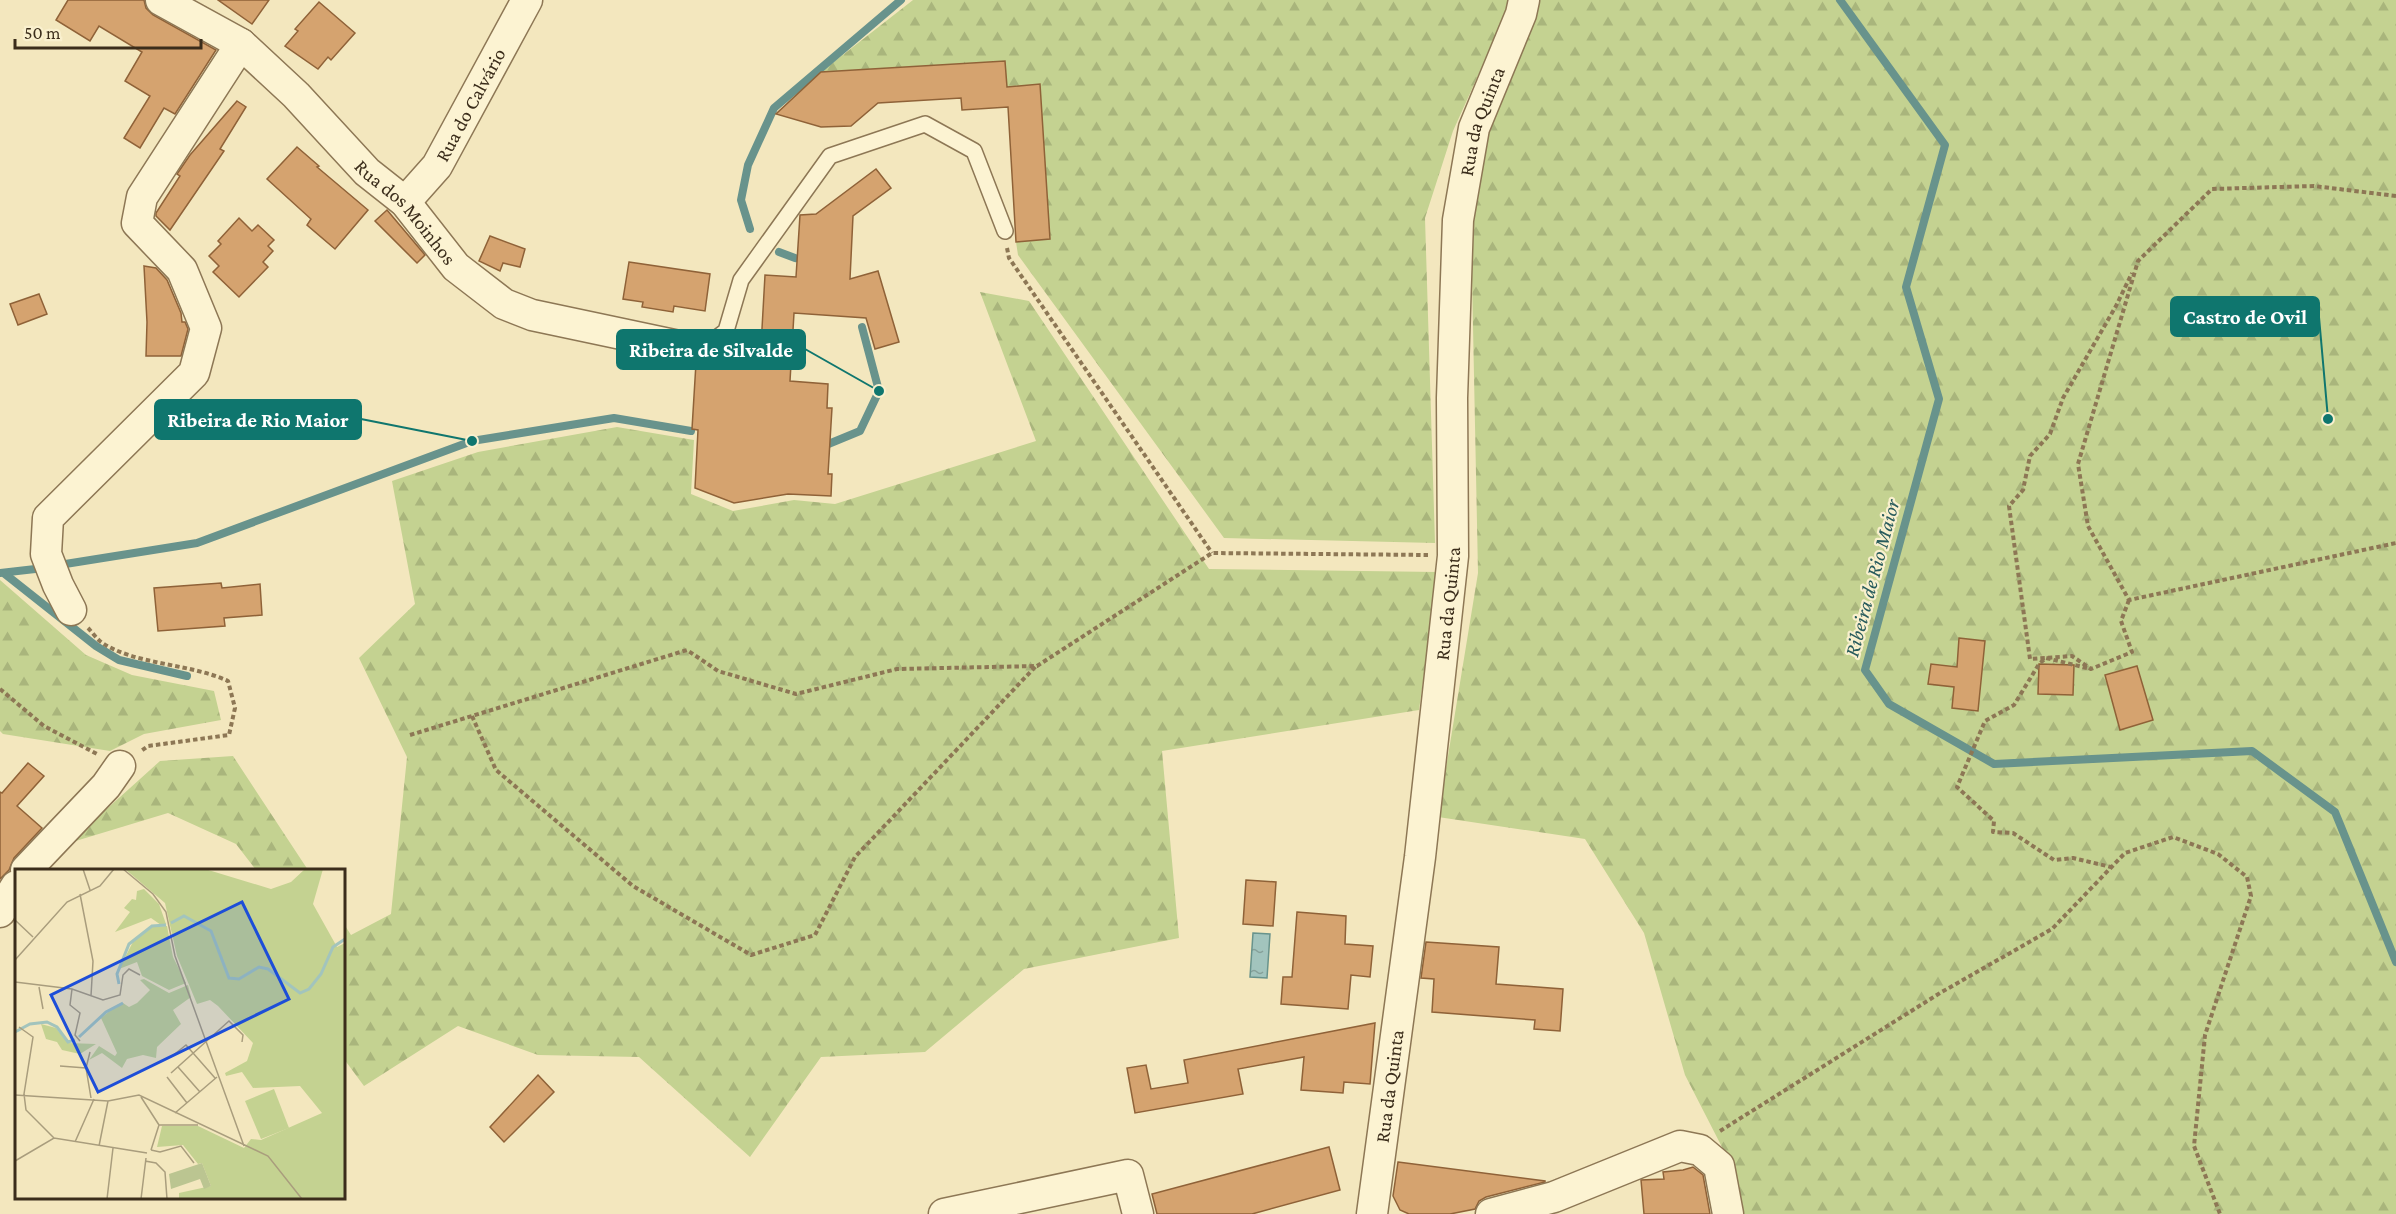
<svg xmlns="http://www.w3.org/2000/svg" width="2396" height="1214" font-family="'Crimson Pro',serif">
	<defs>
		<pattern id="forest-firs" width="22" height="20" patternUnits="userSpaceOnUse" patternTransform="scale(1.5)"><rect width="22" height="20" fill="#c4d291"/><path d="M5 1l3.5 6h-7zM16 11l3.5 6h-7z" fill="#a9b57c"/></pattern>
		<pattern id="water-ripples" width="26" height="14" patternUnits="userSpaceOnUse" patternTransform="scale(1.5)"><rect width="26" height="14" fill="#a2c4bd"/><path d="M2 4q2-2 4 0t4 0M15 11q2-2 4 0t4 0" fill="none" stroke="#85a099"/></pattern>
	</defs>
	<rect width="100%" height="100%" fill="#f3e7be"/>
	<!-- forest -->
	<g fill="url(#forest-firs)">
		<path d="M913 0H1512L1453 131 1425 218 1435 543 1224 538 1018 255 1016 242 1050 239 1040 85 1007 87 1005 61 821 72Z"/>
		<path d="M1539 0H2396V1214H1741L1725 1153 1685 1075 1644 933 1585 839 1438 817 1478 573 1471 228 1486 125Z"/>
		<path d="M980 292 1029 301 1209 569 1438 572 1419 710 1162 751 1179 938 1024 969 925 1052 821 1057 750 1157 639 1057 538 1055 458 1026 364 1086 344 1059V924L351 935 391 914 407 757 359 658 415 604 392 481 478 452 617 427 694 440 691 494 733 511 794 500 835 504 1036 441Z"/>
		<path d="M0 580 86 655 132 675 214 691 221 720 144 734 110 751 3 734 0 731Z"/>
		<path d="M233 756 308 870H256L236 844 168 813 69 843 160 761Z"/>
	</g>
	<!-- water -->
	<path fill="url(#water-ripples)" stroke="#68938c" stroke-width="1.5" d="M1253 933 1270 934 1267 978 1250 977Z"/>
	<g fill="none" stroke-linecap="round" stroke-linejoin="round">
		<!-- stream -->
		<g stroke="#68938c" stroke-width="8">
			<path d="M1840 0 1945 145 1906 287 1939 399 1865 670 1889 704 1994 764 2252 751 2335 812 2396 962"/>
			<path d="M750 229 741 200 748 165 774 108 901 0"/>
			<path d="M779 252 795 258"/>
			<path d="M826 445 860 431 879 391 862 327"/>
			<path d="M59 565 197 543 472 441 614 418 691 431"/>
			<path d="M0 573 44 568"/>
			<path d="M5 574 96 646 119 660 187 676"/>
		</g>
	</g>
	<!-- building -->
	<g fill="#d5a36f" stroke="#8f6238" stroke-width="1.5">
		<path d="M68 0H144L146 8 153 15 216 50 175 114 164 108 140 148 124 138 150 96 125 81 142 52 99 26 90 41 56 20Z"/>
		<path d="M218 0H269L252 24Z"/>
		<path d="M319 2 355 33 331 60 328 57 318 69 285 46 298 31 295 29Z"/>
		<path d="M1005 61 1007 87 1040 84 1050 239 1016 242 1008 107 962 110 961 98 878 103 851 126 821 127 776 114 821 72Z"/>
		<path d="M237 101 246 107 220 149 224 151 170 230 156 216V213L180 176 177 174 190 155Z"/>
		<path d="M297 147 319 166 317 167 368 210 335 249 307 225 311 219 267 179Z"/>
		<path d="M876 169 891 188 853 216 850 279 878 271 899 342 875 349 866 318 794 313 790 381 828 384 827 408H832L828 474H832L831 496 788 494 734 503 695 488 698 430 692 429 696 363 701 360 760 364 765 275 796 277 800 215 816 214Z"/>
		<path d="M387 210 425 255 417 263 375 221Z"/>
		<path d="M239 218 252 231 258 225 274 240 268 246 273 251 263 262 268 267 239 297 213 272 219 266 209 256 221 244 218 241Z"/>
		<path d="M490 236 525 249 520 267 503 263 500 271 479 261Z"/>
		<path d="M629 262 710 274 705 311 674 306 673 312 642 307 643 302 623 299Z"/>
		<path d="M144 266 156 268 167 280 181 313 182 322H185L188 329 181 356H146L147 322Z"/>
		<path d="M39 294 47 314 18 325 10 304Z"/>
		<path d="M221 583 222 588 260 584 262 615 224 618 225 626 158 631 154 588Z"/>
		<path d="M1959 638 1985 641 1978 711 1952 708 1954 687 1928 684 1931 664 1957 667Z"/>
		<path d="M2039 664 2074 665 2073 695 2038 694Z"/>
		<path d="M2137 666 2153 720 2120 730 2105 675Z"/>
		<path d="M28 763 44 776 17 806 42 828 14 858 9 870 0 879V792L2 793Z"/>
		<path d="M1246 880 1276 882 1273 926 1243 924Z"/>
		<path d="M1297 912 1346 916 1345 944 1373 946 1370 977 1351 975 1348 1009 1281 1004 1283 977H1292Z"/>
		<path d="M1426 942 1499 947 1496 984 1563 989 1560 1031 1534 1029 1535 1020 1432 1012 1434 979 1421 978Z"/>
		<path d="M1375 1023 1370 1084 1344 1082 1343 1093 1301 1090 1304 1057 1238 1069 1243 1094 1135 1113 1127 1068 1146 1065 1151 1089 1188 1083 1184 1060Z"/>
		<path d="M538 1075 554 1092 504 1142 490 1127Z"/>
		<path d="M1329 1147 1340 1190 1252 1214H1157L1152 1194Z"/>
		<path d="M1398 1162 1545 1181V1182L1486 1197 1479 1201 1475 1209 1450 1214H1409L1400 1210 1393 1196Z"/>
		<path d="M1693 1167 1703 1175 1710 1214H1644L1641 1180 1664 1179 1663 1172 1683 1170Z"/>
	</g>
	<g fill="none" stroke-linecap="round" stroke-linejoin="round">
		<defs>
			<path id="lane" d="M688 348 706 346 726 331 741 280 830 156 925 124 974 151 1005 231"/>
			<g id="street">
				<path id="s1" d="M161 0 241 44 296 95 367 172 405 202 456 267 504 304 532 315 688 348"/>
				<path id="s2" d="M405 202 437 166 527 0"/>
				<path d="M71 610 58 585 46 554 48 518 194 373 206 328 182 270 137 223 142 197 241 44"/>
				<path d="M26 870 106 786 120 766"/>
				<path d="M0 912 16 886"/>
				<path d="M944 1214 1128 1175 1138 1214"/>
				<path id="s3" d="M1372 1214 1420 857 1453 556 1452 398 1458 220 1474 128 1521 14 1524 0"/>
				<path d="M1491 1214 1554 1197 1680 1146 1700 1150 1719 1166 1728 1214"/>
			</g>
		</defs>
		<!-- lane casing -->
		<use href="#lane" stroke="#8d7755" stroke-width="18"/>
		<!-- street casing -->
		<use href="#street" stroke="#8d7755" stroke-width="33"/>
		<!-- path -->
		<g stroke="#8d7755" stroke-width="4" stroke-dasharray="4.5 3" stroke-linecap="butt">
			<path d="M2396 196 2314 186 2212 189 2138 261 2078 464 2088 526 2129 600 2396 543"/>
			<path d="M1007 248 1009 258 1212 553"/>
			<path d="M2129 600 2121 621 2132 652 2091 669 2072 656 2030 659 2009 506 2023 490 2030 456 2050 434 2063 398 2116 306 2132 273"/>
			<path d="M88 628C92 632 96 638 101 642 134 665 189 663 228 681L235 708 229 735 148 746 141 751"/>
			<path d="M2087 668 2046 658 2039 664 2014 705 1985 721 1957 787 1994 821 1993 832 2013 833 2054 860 2073 858 2111 867"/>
			<path d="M0 689 44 726 97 754"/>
			<path d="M472 716 496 770 633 886 751 955 815 935 855 857 1036 666"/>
			<path d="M410 735 687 650 718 671 796 694 897 669 1037 666 1212 553 1428 555"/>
			<path d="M1720 1131 1940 993 2052 929 2125 853 2173 837 2218 854 2247 877 2251 896 2205 1035 2194 1146 2220 1214"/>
		</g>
		<!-- lane -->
		<use href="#lane" stroke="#fcf3d2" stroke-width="15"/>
		<!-- street -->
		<use href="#street" stroke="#fcf3d2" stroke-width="30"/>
	</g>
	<g text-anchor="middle" stroke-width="4.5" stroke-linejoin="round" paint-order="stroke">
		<!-- street labels -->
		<g font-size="20" fill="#3b2d1b" stroke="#f9f0ce">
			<text dy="7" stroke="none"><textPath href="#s2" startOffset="118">Rua do Calvário</textPath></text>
			<text dy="7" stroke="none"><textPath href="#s3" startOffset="1101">Rua da Quinta</textPath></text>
			<text dy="7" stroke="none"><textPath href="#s1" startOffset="327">Rua dos Moinhos</textPath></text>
			<text dy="7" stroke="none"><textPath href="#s3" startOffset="615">Rua da Quinta</textPath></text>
			<text dy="7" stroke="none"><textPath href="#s3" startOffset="129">Rua da Quinta</textPath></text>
		</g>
		<!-- water labels -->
		<g font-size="21" font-style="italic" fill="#285b5c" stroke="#f9f0ce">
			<text transform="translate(1872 578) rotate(-75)" y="7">Ribeira de Rio Maior</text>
		</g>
	</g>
	<!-- overview -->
	<g transform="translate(15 869)">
		<rect width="330" height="330" fill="#f3e7be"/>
		<path d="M259 220 274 259 246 270 230 232Z" fill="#c4d291"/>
		<path d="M110 0H190L256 20 276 13 290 0H308L298 35 322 78 330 74V330H164V324L196 317 187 294 183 295 168 276 142 278 147 257H183L229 279 236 270 246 271 307 244 285 217 238 219 227 203 211 207 210 204 232 192 238 174 203 137 195 131 182 135 162 87 150 34ZM129 20 144 35 151 55 146 56 136 49 100 63 115 43 109 39 117 30 121 31 122 22ZM152 57 158 88 171 114 154 121 127 107 122 93 104 100 120 69 137 58ZM129 110 154 124 173 116 176 128 158 141 166 155 142 178 141 189 128 186 112 190 107 199 87 184 74 191 84 177 100 187 102 184 86 149 102 136 108 134 114 138 122 134 135 121 125 111ZM26 155 41 159 53 174 81 175 65 185 47 181 42 173 31 170Z" fill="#c4d291"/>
		<path d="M187 294 196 317 189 320 185 310 156 320 154 305Z" fill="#bbc591"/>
		<path fill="none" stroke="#a2c4bd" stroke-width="3" d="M156 54 169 47 196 62 214 109 224 110 244 98 253 100 285 124 294 120 306 105 318 78 330 70M104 115 102 105 114 75 137 57 151 56M0 163 15 155 32 153 42 158 53 173 60 171M64 168 91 143 108 134"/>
		<path fill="none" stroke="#a99d7d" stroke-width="1.5" d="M68 0 75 21M108 0 138 25 151 43 160 87 229 277M65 25 78 92 76 127M0 51 18 68M0 91 52 33 85 17 99 0M0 113 57 120 88 131 105 126 108 106 114 100 125 106M24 118 28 140M57 120 55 136 65 144 60 166 65 172M4 158 18 168 9 225 11 241 39 269M75 183 71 199 76 229M156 188 171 176 200 209M45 197 71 199M163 198 185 223M156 204 214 152 228 166 227 173M152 208 172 234M0 226 93 232 124 226 253 287 287 330M126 228 144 256M160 244 202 208M144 256H183M60 273 79 230M84 277 93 232M136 281 145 283 166 277 179 294M136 281 144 256M0 292 39 269 132 284M130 292 141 294 150 303 152 330M92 330 98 279M126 330 131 289"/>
		<path fill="#1d4ed8" fill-opacity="0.15" stroke="#1d4ed8" stroke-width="3" d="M227 33 274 130 83 223 36 126Z"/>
		<rect width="330" height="330" fill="none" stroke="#3b2d1b" stroke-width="3"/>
	</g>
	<!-- callouts -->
	<path fill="none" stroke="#0f766e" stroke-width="2" d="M2328 419L2319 317M879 391L805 349M472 441L361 419"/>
	<g fill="#0f766e" stroke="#f9f0ce" stroke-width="2">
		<circle cx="2328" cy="419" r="6"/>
		<circle cx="879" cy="391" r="6"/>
		<circle cx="472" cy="441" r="6"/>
	</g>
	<g fill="#0f766e" stroke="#0f766e" stroke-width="2">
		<rect x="2171" y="297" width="148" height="39" rx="6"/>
		<rect x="617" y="330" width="188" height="39" rx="6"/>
		<rect x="155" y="400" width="206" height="39" rx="6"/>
	</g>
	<g font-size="21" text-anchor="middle" font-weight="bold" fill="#fff">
		<text x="2245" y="324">Castro de Ovil</text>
		<text x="711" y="357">Ribeira de Silvalde</text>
		<text x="258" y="427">Ribeira de Rio Maior</text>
	</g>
	<!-- scale -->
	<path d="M15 39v9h186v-9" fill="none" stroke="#3b2d1b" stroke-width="3"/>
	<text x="24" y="39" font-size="18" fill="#3b2d1b" stroke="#f9f0ce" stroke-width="4.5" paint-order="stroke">50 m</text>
</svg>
